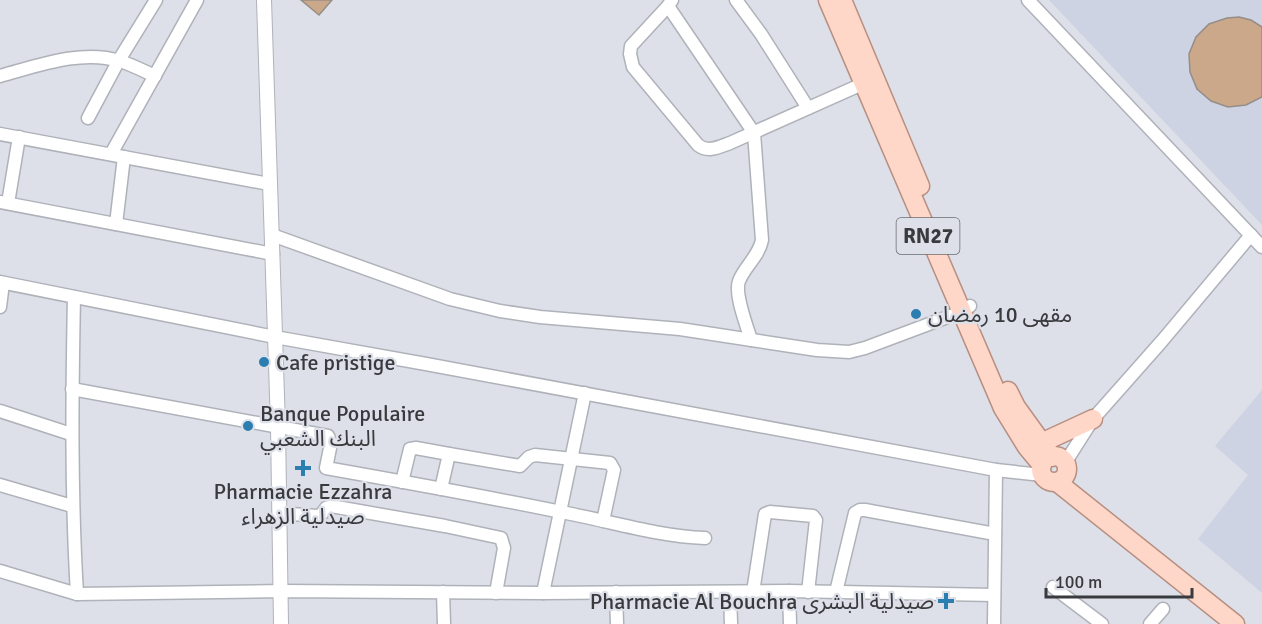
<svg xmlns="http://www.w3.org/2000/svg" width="1262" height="624" font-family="Signika,'Noto Sans Arabic',sans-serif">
	<rect width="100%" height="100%" fill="#dde0e9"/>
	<!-- built -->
	<g fill="#cdd3e2">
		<path d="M1049 0H1262V225Z"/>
		<path d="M1262 390V593L1198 539 1248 475 1215 446Z"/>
	</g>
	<!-- building -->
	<g fill="#cca88b" stroke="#958e88" stroke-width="1.5">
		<path d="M301 0H332L319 15Z"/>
		<path d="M1239 17 1251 20 1262 27V97L1246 105 1228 107 1211 101 1197 89 1190 72 1189 54 1196 37 1209 24 1227 18Z"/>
	</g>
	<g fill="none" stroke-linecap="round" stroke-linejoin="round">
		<defs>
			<g id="minor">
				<path d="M672 0 668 6 754 133 762 240C759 256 745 266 739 281 734 294 747 326 751 340"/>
				<path d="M736 0 761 34 808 108"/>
				<path d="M1028 0 1262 247"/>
				<path d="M668 6 631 46 630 54 633 67 698 145C708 153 719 147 730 143L869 81"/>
				<path d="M0 76C37 66 81 49 120 61 132 65 144 71 155 76"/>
				<path d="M88 118 119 60 156 0"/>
				<path d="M0 134 269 184"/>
				<path d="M111 154 197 0"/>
				<path d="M0 202 273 254"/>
				<path d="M8 203 19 137"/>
				<path d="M116 224 124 157"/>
				<path d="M272 235 450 299 500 311 540 317 680 329 817 350 849 352 865 348 961 312 970 306"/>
				<path d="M0 282 275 337 426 364 996 470 1042 475"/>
				<path d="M74 297C72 396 71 494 77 594"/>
				<path d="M0 307 3 283"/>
				<path d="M72 389 328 436 331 443 326 468C405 482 483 496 561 512 610 521 656 536 705 538"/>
				<path d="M0 411 71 434"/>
				<path d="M1065 463 1093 419 1162 341 1251 235"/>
				<path d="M402 482 410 449 416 448 449 454"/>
				<path d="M0 485 72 506"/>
				<path d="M441 489 449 454 520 466 529 457 535 455 610 463 614 470 603 521"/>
				<path d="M279 513 317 516 321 515 326 508 331 506 445 526 501 538 504 548 496 593"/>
				<path d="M0 571 77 594 282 591 543 593 789 591 994 595"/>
				<path d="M1053 587 1102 624"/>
				<path d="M789 591 790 624"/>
				<path d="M443 592 444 624"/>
				<path d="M616 592 617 624"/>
				<path d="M730 592 731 624"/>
				<path d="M753 592 765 514 770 512 813 516 816 520 808 592"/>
				<path d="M836 592 855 513 860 510H865L995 534"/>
				<path d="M543 593 585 393"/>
				<path d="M994 624 996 470"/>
				<path d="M1150 624 1163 609"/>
			</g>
			<path id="tertiary" d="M264 0 278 426 281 624"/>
			<g id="primary">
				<path d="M828 0 1003 408 1027 447 1042 465"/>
				<path d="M842 0 920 186"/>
				<path d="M1008 391 1016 407 1052 457"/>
				<path d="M1041 443 1093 419"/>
				<circle cx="1054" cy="469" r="13"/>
				<path d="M1057 482 1235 624"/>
			</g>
		</defs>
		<!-- minor casing -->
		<use href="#minor" stroke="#afb2b9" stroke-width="15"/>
		<!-- tertiary casing -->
		<use href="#tertiary" stroke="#afb2b9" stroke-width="16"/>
		<!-- primary casing -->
		<use href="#primary" stroke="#b88f81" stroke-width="21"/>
		<!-- minor -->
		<use href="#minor" stroke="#fff" stroke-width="12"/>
		<!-- tertiary -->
		<use href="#tertiary" stroke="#fff" stroke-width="14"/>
		<!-- primary -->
		<use href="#primary" stroke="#fed7c9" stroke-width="18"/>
	</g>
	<!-- markers -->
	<g fill="#2b7eaf" stroke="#dde0e9" stroke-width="2">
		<circle cx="916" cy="314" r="6"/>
		<circle cx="264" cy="362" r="6"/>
		<circle cx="248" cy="426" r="6"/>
		<path d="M300 459h6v6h6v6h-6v6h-6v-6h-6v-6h6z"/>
		<path d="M943 592h6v6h6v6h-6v6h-6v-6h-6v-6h6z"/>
	</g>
	<g text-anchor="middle" stroke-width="4.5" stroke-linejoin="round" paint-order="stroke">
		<!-- shield labels -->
		<rect fill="#dde0e9" stroke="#6a6c71" stroke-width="1.5" x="896.5" y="218" width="63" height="36" rx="4.5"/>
		<g font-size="21" font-weight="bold" fill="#393a3e">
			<text x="928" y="243">RN27</text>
		</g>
		<!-- poi labels -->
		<g font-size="22" fill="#393a3e" stroke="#dde0e9" text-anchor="start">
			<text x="928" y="322">مقهى 10 رمضان</text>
			<text x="276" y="370">Cafe pristige</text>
			<text x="260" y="421">Banque Populaire<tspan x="260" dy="25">البنك الشعبي</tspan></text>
			<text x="303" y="499" text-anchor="middle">Pharmacie Ezzahra<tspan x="303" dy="25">صيدلية الزهراء</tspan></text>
			<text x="934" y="609" text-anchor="end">Pharmacie Al Bouchra صيدلية البشرى</text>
		</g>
	</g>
	<!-- scale -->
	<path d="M1046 588v9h146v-9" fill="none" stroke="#393a3e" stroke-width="3"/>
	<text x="1055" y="588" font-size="18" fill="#393a3e" stroke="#dde0e9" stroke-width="4.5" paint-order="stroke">100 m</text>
</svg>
